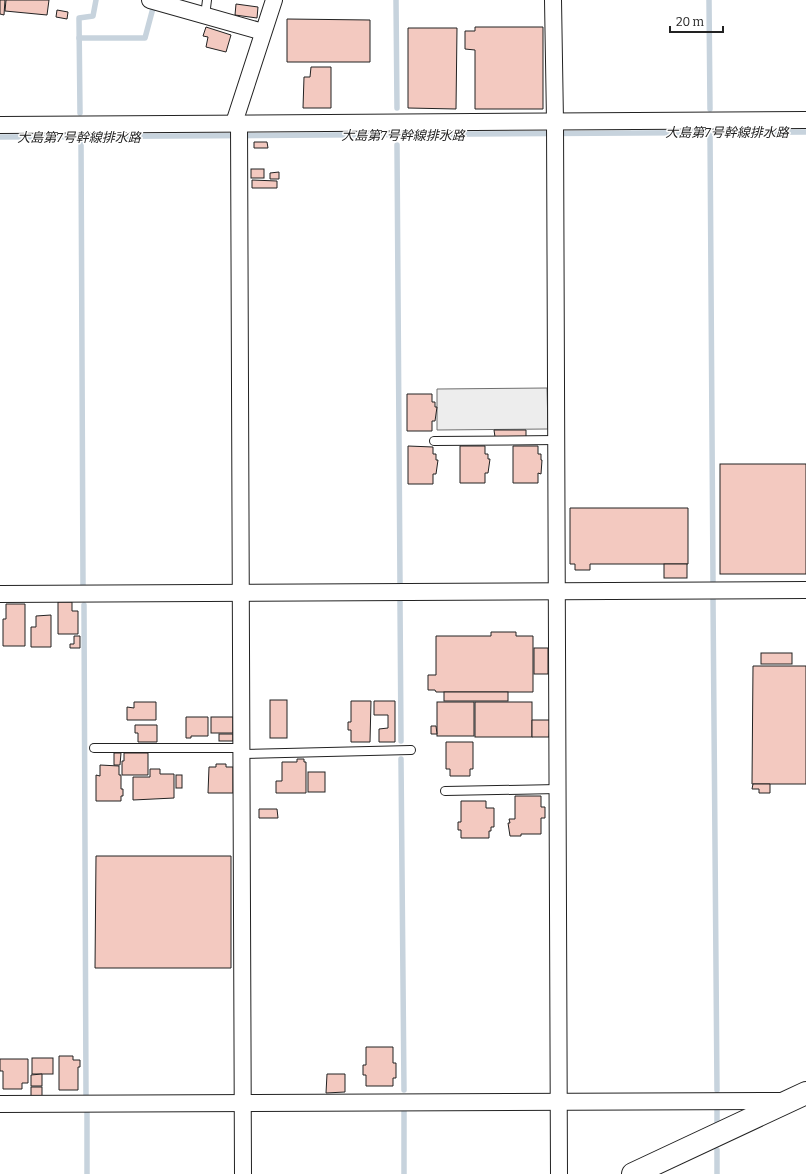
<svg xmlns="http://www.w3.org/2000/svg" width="806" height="1174" font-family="Bitter,'Noto Sans JP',serif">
	<rect width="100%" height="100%" fill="#fff"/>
	<!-- parking -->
	<path fill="#ededed" stroke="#6f6f6f" d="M547 388 548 429 437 430V389Z"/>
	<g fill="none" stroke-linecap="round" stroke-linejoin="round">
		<!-- stream -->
		<g stroke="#c7d3dd" stroke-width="5.5">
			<path d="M396 0 397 108"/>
			<path d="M709 0 710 109"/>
			<path d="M79 38H145L153 8"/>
			<path d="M80 113 79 18 93 16 96 0"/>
			<path d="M710 132 713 581"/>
			<path d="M0 137 806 132"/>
			<path d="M81 137 83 586"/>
			<path d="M397 145 400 584"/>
			<path d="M713 598 717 1090"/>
			<path d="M400 602 401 741"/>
			<path d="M84 605 86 1095"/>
			<path d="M401 759 404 1090"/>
			<path d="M717 1109V1123"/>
			<path d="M404 1111V1174"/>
			<path d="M87 1113V1174"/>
			<path d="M717 1150V1174"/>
		</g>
	</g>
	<!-- building -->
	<g fill="#f3c9c0" stroke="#222">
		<path d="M0 0H5L4 15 0 14Z"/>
		<path d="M6 0H49L47 15 5 11Z"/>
		<path d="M236 4 258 7 257 18 235 15Z"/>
		<path d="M57 10 68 12 67 19 56 17Z"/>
		<path d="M287 19 370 20V62H287Z"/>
		<path d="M206 27 231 35 226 52 206 47 208 37 203 36Z"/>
		<path d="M475 27H543V109H475V50L465 49V31H475Z"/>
		<path d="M408 28H457L456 109 408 108Z"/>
		<path d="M311 67H331V108H303L304 77H310Z"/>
		<path d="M254 142H267L268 148H254Z"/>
		<rect x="251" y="169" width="13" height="9"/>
		<path d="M279 172V179H270V173Z"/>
		<path d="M252 180 277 181V188H252Z"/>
		<path d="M407 394H432V402H435V407H437L435 421H432V431H407Z"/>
		<path d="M494 430H526V437H495Z"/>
		<path d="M408 446 433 447V454H436V460H438L436 474H433V484H408Z"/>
		<path d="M460 446H485V454H488V459H490L488 473H485V483H460Z"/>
		<path d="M513 446H538V454H541V460H542L541 474 538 473V483H513Z"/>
		<rect x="720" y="464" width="86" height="110"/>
		<path d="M570 508H688V564H590V570H575V564H570Z"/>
		<rect x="664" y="564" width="23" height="14"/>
		<path d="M58 602H72V611H78V634H58Z"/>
		<path d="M6 604H25V646H3V619H6Z"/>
		<path d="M51 615V647H31V627H36V616Z"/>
		<path d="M491 632H516V636H533V692H436L435 690H428V675H436V636H491Z"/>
		<path d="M74 636H80V648H70V644H74Z"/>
		<rect x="534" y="648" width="14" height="26"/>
		<rect x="761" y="653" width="31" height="11"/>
		<path d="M753 666H806V784H752Z"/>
		<rect x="444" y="692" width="64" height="9"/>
		<rect x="270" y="700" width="17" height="38"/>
		<path d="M351 701H371L370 742H351V730H348V722H351Z"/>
		<path d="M374 701H395V742H379V729L388 728V715H374Z"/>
		<path d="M134 702H156V720H127V707L134 708Z"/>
		<rect x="437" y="702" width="37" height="34"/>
		<rect x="475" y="702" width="57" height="35"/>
		<path d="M186 717H208V736H191V738H186Z"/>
		<rect x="211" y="717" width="22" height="16"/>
		<path d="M532 720H550L549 737H532Z"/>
		<path d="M135 725H157V742H138V733H135Z"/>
		<path d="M431 726H436L437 734H431Z"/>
		<rect x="219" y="734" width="14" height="7"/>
		<path d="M446 742H473V769H470V776H450V769H446Z"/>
		<path d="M114 753H121L120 765H114Z"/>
		<path d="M124 753H148V775H122V761H124Z"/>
		<path d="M297 759H304V762H306V793H276V781H282V762H297Z"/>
		<path d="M216 764H226V767H233V793H208L209 767H216Z"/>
		<path d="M100 765 119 766V775H121V789H123V796H121V801H96V775L100 776Z"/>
		<path d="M150 769H160V774H174V798L133 800V777H150Z"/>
		<rect x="308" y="772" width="17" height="20"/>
		<rect x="176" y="775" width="6" height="13"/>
		<path d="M753 784H770V793H759V789H752Z"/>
		<path d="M515 796H541V807H545V818H541V834H521V836H510L508 823H510L509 819H515Z"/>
		<path d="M461 801H486V808H494V827H491V831H489V838H461V830H458V822H461Z"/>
		<path d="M259 809H277L278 818H259Z"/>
		<path d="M96 856H231V968H95Z"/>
		<path d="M366 1047H393V1063H396V1078H393V1086H366V1075H363V1065H366Z"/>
		<path d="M59 1056H73V1060H80V1067H78V1090H59Z"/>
		<rect x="32" y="1058" width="21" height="16"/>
		<path d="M0 1059H28V1083H22V1089H3V1071H0Z"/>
		<path d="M42 1074V1086H31V1075Z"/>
		<path d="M327 1074H345V1092L326 1093Z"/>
		<rect x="31" y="1087" width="11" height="10"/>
	</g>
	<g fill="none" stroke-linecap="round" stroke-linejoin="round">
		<defs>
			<g id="lane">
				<path d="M205 16 207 0"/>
				<path d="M434 441 556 440"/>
				<path d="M94 748H241"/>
				<path d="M241 754 411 750"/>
				<path d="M445 791 558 789"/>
			</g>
			<g id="street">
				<path d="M150 0 263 32"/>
				<path d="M553 0 555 121 559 1174"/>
				<path d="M234 123 274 0"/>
				<path d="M239 123 243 1174"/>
				<path d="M0 125 806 120"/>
				<path d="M0 594 806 590"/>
				<path d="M0 1104 784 1101"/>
			</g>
			<path id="secondary" d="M633 1174 806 1093"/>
		</defs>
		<!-- lane casing -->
		<use href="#lane" stroke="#222" stroke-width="10"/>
		<!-- street casing -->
		<use href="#street" stroke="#222" stroke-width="18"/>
		<!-- secondary casing -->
		<use href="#secondary" stroke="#222" stroke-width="24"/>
		<!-- lane -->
		<use href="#lane" stroke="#fff" stroke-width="8"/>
		<!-- street -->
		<use href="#street" stroke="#fff" stroke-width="16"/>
		<!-- secondary -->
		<use href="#secondary" stroke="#fff" stroke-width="22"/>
	</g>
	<g text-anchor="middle" stroke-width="3" stroke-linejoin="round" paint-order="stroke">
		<!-- water labels -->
		<g font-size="13" font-style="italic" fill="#222" stroke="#fff">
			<text x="727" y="137">大島第7号幹線排水路</text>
			<text x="403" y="140">大島第7号幹線排水路</text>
			<text x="79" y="142">大島第7号幹線排水路</text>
		</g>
	</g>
	<!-- scale -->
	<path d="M670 26v6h53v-6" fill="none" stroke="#222222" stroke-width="2"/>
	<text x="676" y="26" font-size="12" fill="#222222" stroke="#ffffff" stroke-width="3" paint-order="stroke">20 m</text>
</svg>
